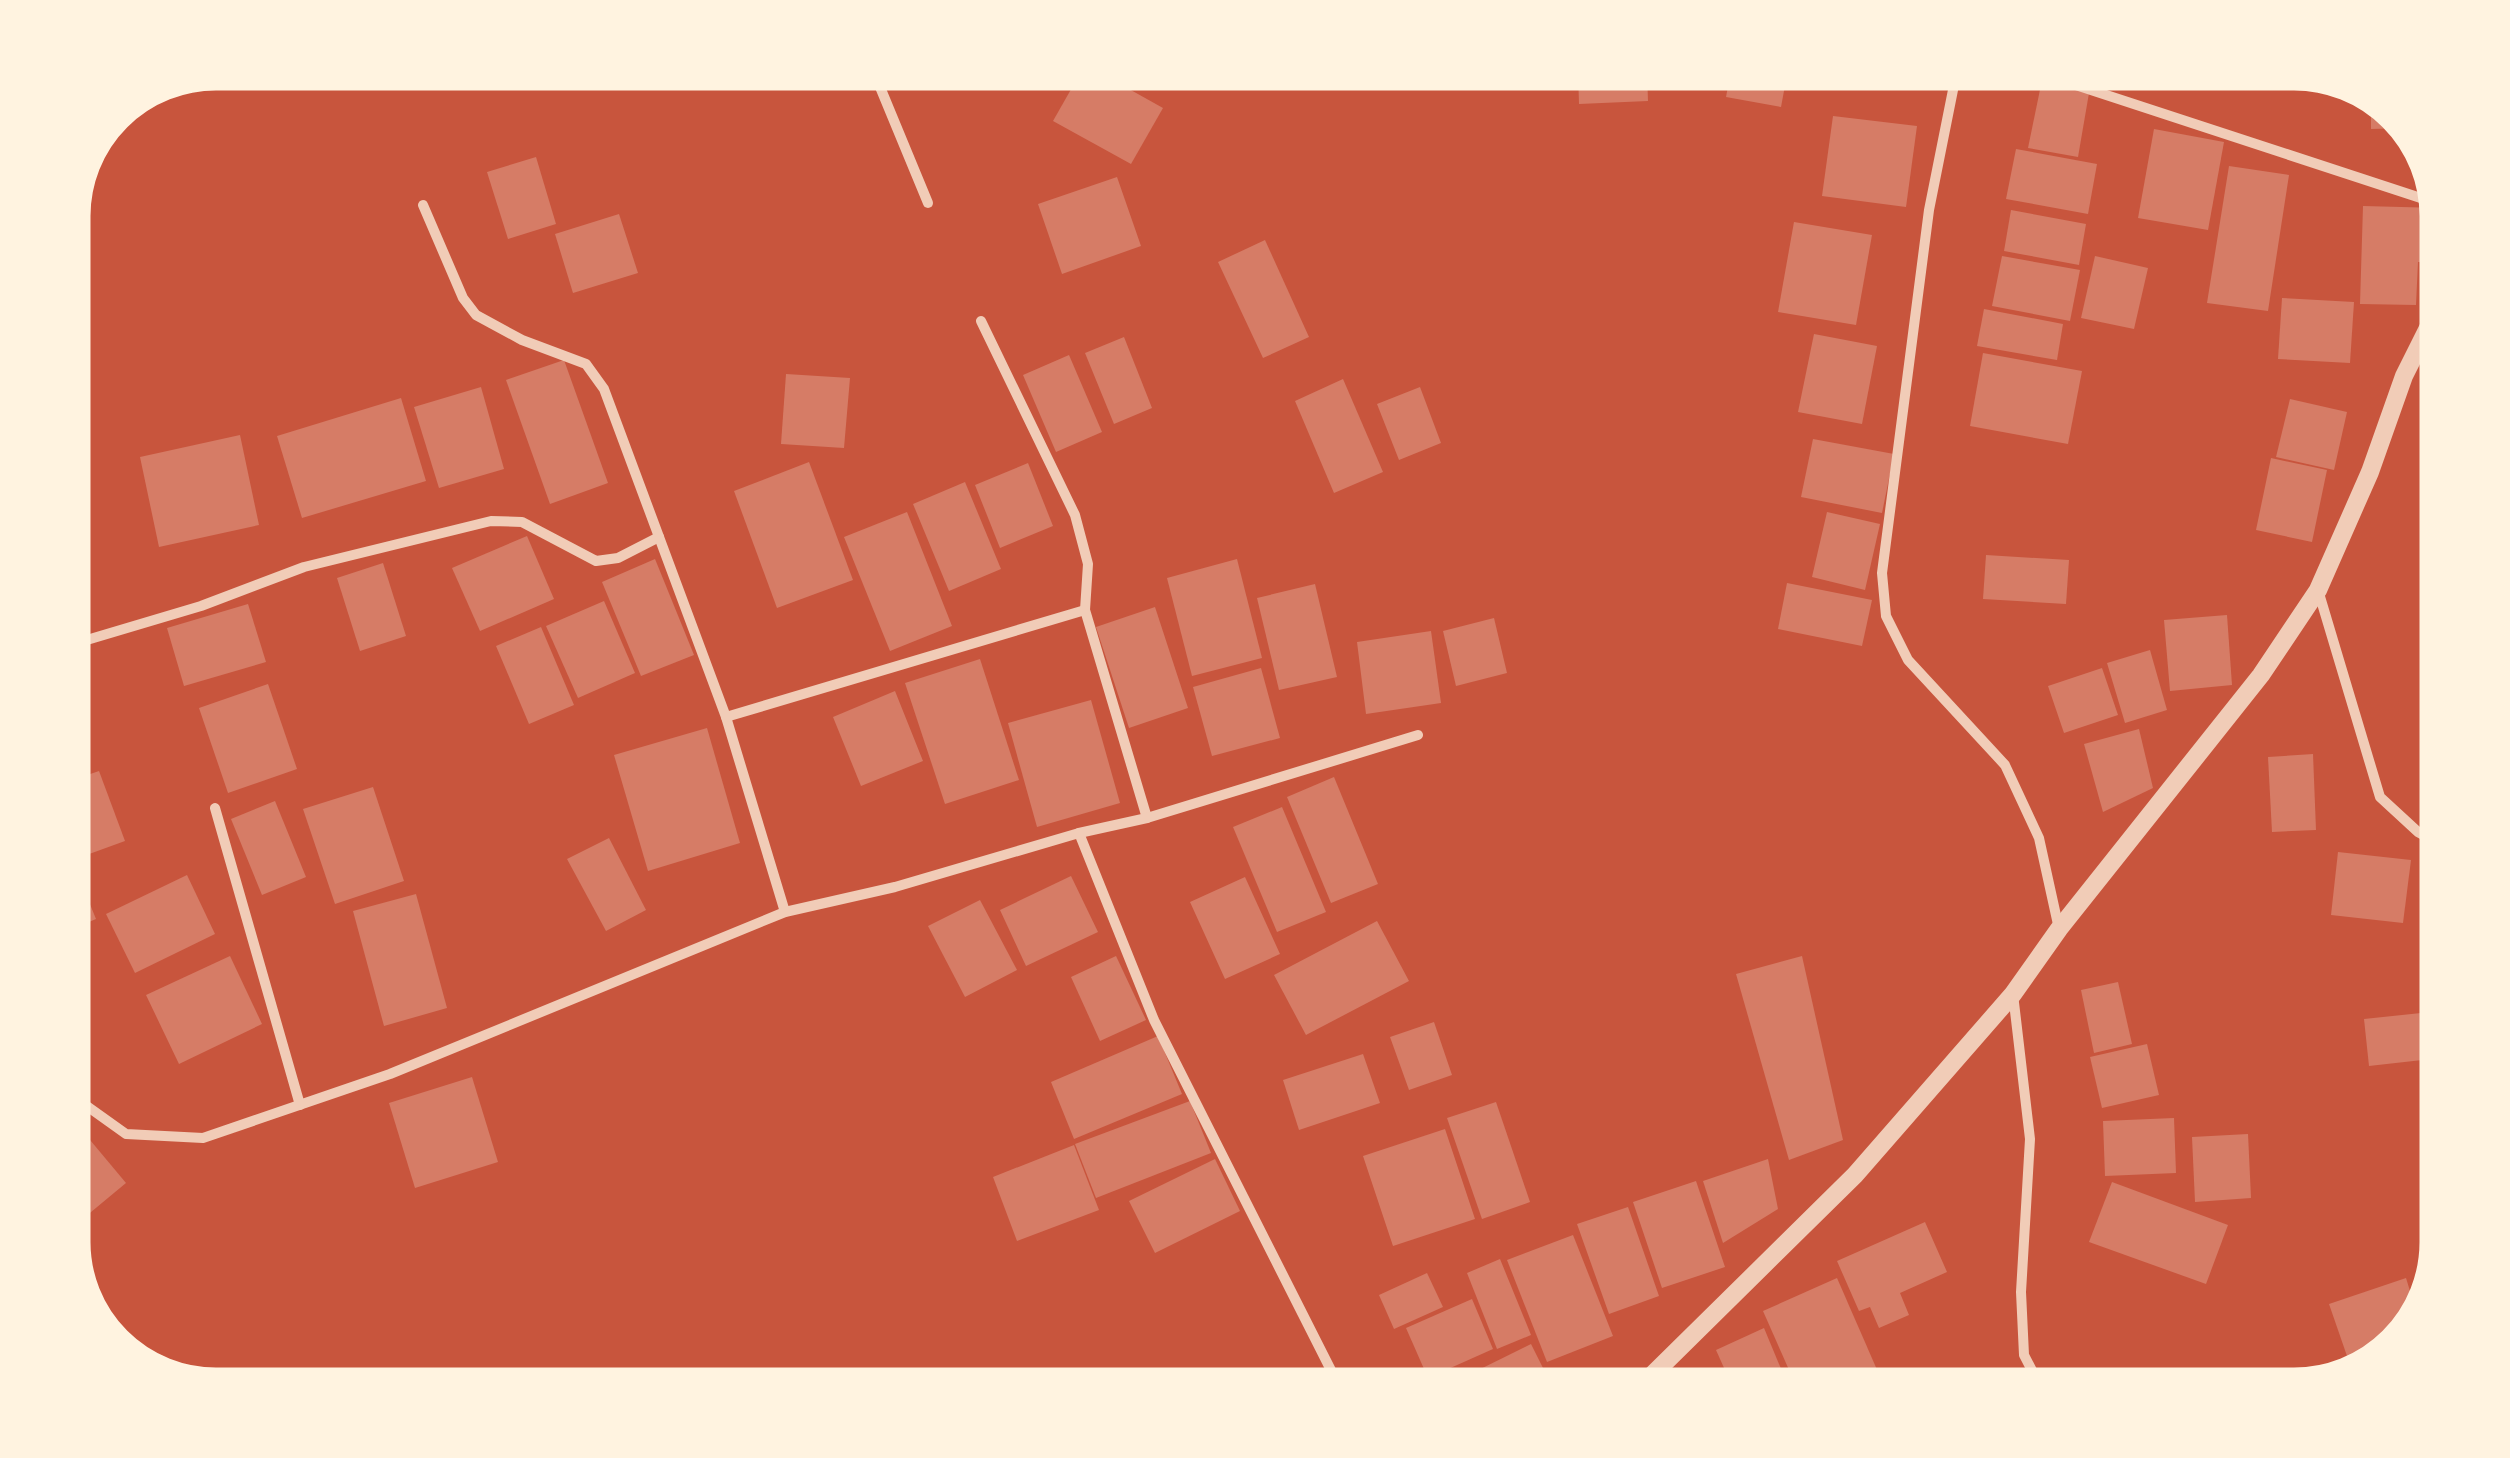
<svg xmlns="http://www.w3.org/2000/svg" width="2510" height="1458" font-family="Figtree,sans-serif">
	<rect width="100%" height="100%" fill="#c8553d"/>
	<!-- building -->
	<g fill="#d67c66">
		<path d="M1082 70H1095L1163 108 1131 164 1053 121Z"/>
		<path d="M1578 70H1647L1648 101 1579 104Z"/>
		<path d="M1669 70H1722L1718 90 1666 79Z"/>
		<path d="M1731 70H1788L1781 107 1726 97Z"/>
		<path d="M2310 74 2360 87V89L2310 88Z"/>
		<path d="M2042 80 2089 93 2078 157 2028 148Z"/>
		<path d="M2371 94 2408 128 2371 129Z"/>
		<path d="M1833 116 1917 126 1906 207 1822 196Z"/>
		<path d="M2154 129 2224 142 2208 230 2138 218Z"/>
		<path d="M2016 149 2097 164 2088 214 2006 199Z"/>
		<path d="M536 157 556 224 508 239 487 172Z"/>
		<path d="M2229 166 2289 175 2268 311 2207 303Z"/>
		<path d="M1117 177 1141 246 1062 274 1038 204Z"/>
		<path d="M2363 206 2440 208V262H2418L2416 305 2360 304Z"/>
		<path d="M2011 210 2086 224 2079 265 2004 251Z"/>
		<path d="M619 214 638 273 573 293 555 234Z"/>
		<path d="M1794 222 1872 235 1856 325 1778 312Z"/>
		<path d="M1265 240 1309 337 1263 358 1218 262Z"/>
		<path d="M2002 256 2080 270 2070 321 1992 306Z"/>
		<path d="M2095 256 2148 268 2134 329 2081 318Z"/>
		<path d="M2282 298 2354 302 2350 363 2278 359Z"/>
		<path d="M1984 309 2063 324 2057 360 1977 346Z"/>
		<path d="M1814 334 1877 346 1862 424 1798 412Z"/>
		<path d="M1124 337 1152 408 1114 424 1085 353Z"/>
		<path d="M1983 353 2082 371 2068 444 1970 426Z"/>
		<path d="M1069 355 1102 432 1056 452 1023 375Z"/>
		<path d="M564 360 608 483 550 504 506 380Z"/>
		<path d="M786 374 850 378 844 448 781 444Z"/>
		<path d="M1343 379 1383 472 1334 493 1295 401Z"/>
		<path d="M481 387 504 469 439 488 414 407Z"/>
		<path d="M1420 387 1441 443 1399 460 1377 404Z"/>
		<path d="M401 398 426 481 302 518 277 436Z"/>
		<path d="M2290 399 2347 412 2334 470 2276 457Z"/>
		<path d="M240 435 259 525 159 547 140 457Z"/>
		<path d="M1813 439 1894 454 1882 513 1801 497Z"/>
		<path d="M2271 458 2327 470 2312 542 2256 530Z"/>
		<path d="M809 462 853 580 777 608 734 491Z"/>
		<path d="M1028 463 1053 526 1000 548 975 485Z"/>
		<path d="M965 482 1001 569 949 591 913 504Z"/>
		<path d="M907 512 952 626 890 651 844 537Z"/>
		<path d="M1827 512 1880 524 1865 590 1812 577Z"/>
		<path d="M527 536 554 599 480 631 452 568Z"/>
		<path d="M1986 555 2069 560 2066 604 1983 599Z"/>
		<path d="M655 559 694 655 641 676 602 582Z"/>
		<path d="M1237 559 1262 658 1192 676 1167 578Z"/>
		<path d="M383 563 406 636 360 651 337 578Z"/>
		<path d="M2440 575V684H2437L2425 577Z"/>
		<path d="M1787 583 1872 600 1862 646 1778 629Z"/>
		<path d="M1315 584 1337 677 1279 690 1257 598Z"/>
		<path d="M604 601 635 673 578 698 546 626Z"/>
		<path d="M248 604 266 662 184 686 167 628Z"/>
		<path d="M1155 607 1188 708 1129 728 1096 627Z"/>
		<path d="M2227 615 2232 685 2170 691 2164 620Z"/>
		<path d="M1494 618 1507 673 1456 686 1443 631Z"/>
		<path d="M541 627 574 705 529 724 496 646Z"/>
		<path d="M1431 631 1441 703 1366 714 1357 642Z"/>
		<path d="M2150 650 2167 710 2125 723 2107 663Z"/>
		<path d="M980 659 1019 780 945 804 905 683Z"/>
		<path d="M1261 668 1280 738 1212 756 1193 687Z"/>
		<path d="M2102 668 2118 715 2064 733 2048 686Z"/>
		<path d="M268 684 297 769 228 793 199 708Z"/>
		<path d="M895 691 923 761 861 786 833 717Z"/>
		<path d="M1091 700 1120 803 1037 827 1008 723Z"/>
		<path d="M707 728 740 843 648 871 614 755Z"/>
		<path d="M2139 729 2153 788 2103 812 2084 744Z"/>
		<path d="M2313 754 2316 830 2272 832 2268 757Z"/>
		<path d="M99 771 125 841 70 861V781Z"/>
		<path d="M1334 777 1378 884 1331 903 1287 797Z"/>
		<path d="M373 787 404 881 335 904 303 809Z"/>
		<path d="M275 801 306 877 262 895 231 819Z"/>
		<path d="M1282 807 1326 912 1277 932 1233 827Z"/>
		<path d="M609 838 646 910 606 931 567 859Z"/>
		<path d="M2338 852 2411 860 2403 923 2331 915Z"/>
		<path d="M74 865 96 919 70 930V866Z"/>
		<path d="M187 875 215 934 135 973 106 914Z"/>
		<path d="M1071 876 1098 932 1026 966 1000 910Z"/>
		<path d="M1245 877 1280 954 1225 979 1190 902Z"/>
		<path d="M416 894 447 1008 384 1026 353 911Z"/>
		<path d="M980 900 1017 970 965 997 928 926Z"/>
		<path d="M1377 921 1409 981 1306 1035 1274 975Z"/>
		<path d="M230 956 262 1024 179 1064 146 995Z"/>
		<path d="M1116 956 1146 1020 1100 1041 1071 977Z"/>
		<path d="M1802 956 1843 1140 1789 1160 1736 974Z"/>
		<path d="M2118 982 2132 1044 2094 1053 2081 990Z"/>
		<path d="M2440 1011V1058L2369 1066 2364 1019Z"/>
		<path d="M1434 1022 1452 1075 1409 1090 1390 1037Z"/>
		<path d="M1158 1036 1182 1094 1074 1139 1051 1082Z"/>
		<path d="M2147 1044 2159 1095 2102 1108 2090 1057Z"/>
		<path d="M1363 1054 1380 1103 1299 1130 1283 1080Z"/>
		<path d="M472 1077 498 1162 415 1188 389 1103Z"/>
		<path d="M1190 1101 1211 1153 1096 1198 1075 1144Z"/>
		<path d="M1496 1102 1530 1202 1482 1219 1447 1118Z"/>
		<path d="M70 1116 126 1183 79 1222 70 1212Z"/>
		<path d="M2174 1118 2176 1173 2105 1176 2103 1121Z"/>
		<path d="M1445 1129 1475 1219 1393 1246 1363 1156Z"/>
		<path d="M2248 1134 2251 1198 2195 1202 2192 1137Z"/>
		<path d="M1074 1145 1099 1210 1017 1241 993 1177Z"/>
		<path d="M1215 1159 1240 1211 1155 1253 1129 1201Z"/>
		<path d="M1768 1159 1778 1209 1723 1243 1703 1181Z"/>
		<path d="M1696 1181 1725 1267 1662 1288 1633 1202Z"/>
		<path d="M2112 1182 2228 1225 2206 1284 2089 1242Z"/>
		<path d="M1628 1207 1659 1296 1609 1314 1577 1224Z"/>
		<path d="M1925 1222 1947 1272 1900 1293 1909 1315 1879 1328 1870 1307 1859 1311 1837 1261Z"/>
		<path d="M1573 1235 1613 1336 1547 1362 1507 1260Z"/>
		<path d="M2440 1242V1243L2432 1272 2426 1246Z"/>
		<path d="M1500 1259 1531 1335 1497 1349 1467 1273Z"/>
		<path d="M1427 1273 1443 1307 1394 1329 1379 1295Z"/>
		<path d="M1837 1278 1878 1372 1843 1388H1797L1763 1311Z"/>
		<path d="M2406 1278 2418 1317 2396 1339 2347 1356 2329 1304Z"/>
		<path d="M1472 1299 1493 1349 1428 1378 1406 1328Z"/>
		<path d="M1764 1328 1789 1388H1733L1716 1350Z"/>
		<path d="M1531 1344 1553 1388H1442Z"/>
	</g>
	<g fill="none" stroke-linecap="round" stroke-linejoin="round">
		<!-- minor -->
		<g stroke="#f1ccb7" stroke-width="10">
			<path d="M873 70 928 203"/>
			<path d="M1957 70 1929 210 1882 573 1886 616 1908 660 2005 765 2039 838 2059 929"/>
			<path d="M2008 70 2036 72 2439 204"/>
			<path d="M423 205 463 298 476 315 522 340 586 364 604 389 726 717 785 912"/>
			<path d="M981 321 1075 515 1088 564 1085 610 1147 818"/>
			<path d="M2318 590 2380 797 2418 832 2440 844"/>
			<path d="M70 645 201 606 304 567 491 521 522 522 596 561 618 558 659 537"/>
			<path d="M726 717 1085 610"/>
			<path d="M215 808 300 1105"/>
			<path d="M1079 833 1154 1020 1340 1388"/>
			<path d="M2013 994 2030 1139 2021 1292 2024 1355 2041 1388"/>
			<path d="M70 1094 126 1134 203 1138 390 1074 785 912 895 887 1079 833 1147 818 1418 735"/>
		</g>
		<!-- tertiary -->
		<path stroke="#f1ccb7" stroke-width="18" d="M1639 1388 1855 1175 2013 994 2059 929 2261 675 2318 590 2370 472 2404 376 2440 304"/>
	</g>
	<!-- crop -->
	<path d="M0 0H2510V1458H0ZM216 88H2294A128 128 0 0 1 2422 216V1242A128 128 0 0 1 2294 1370H216A128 128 0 0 1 88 1242V216A128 128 0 0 1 216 88Z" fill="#fff3e0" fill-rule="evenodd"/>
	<path fill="none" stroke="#fff3e0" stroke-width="5" d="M216 88H2294A128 128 0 0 1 2422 216V1242A128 128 0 0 1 2294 1370H216A128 128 0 0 1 88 1242V216A128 128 0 0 1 216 88Z"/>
</svg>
